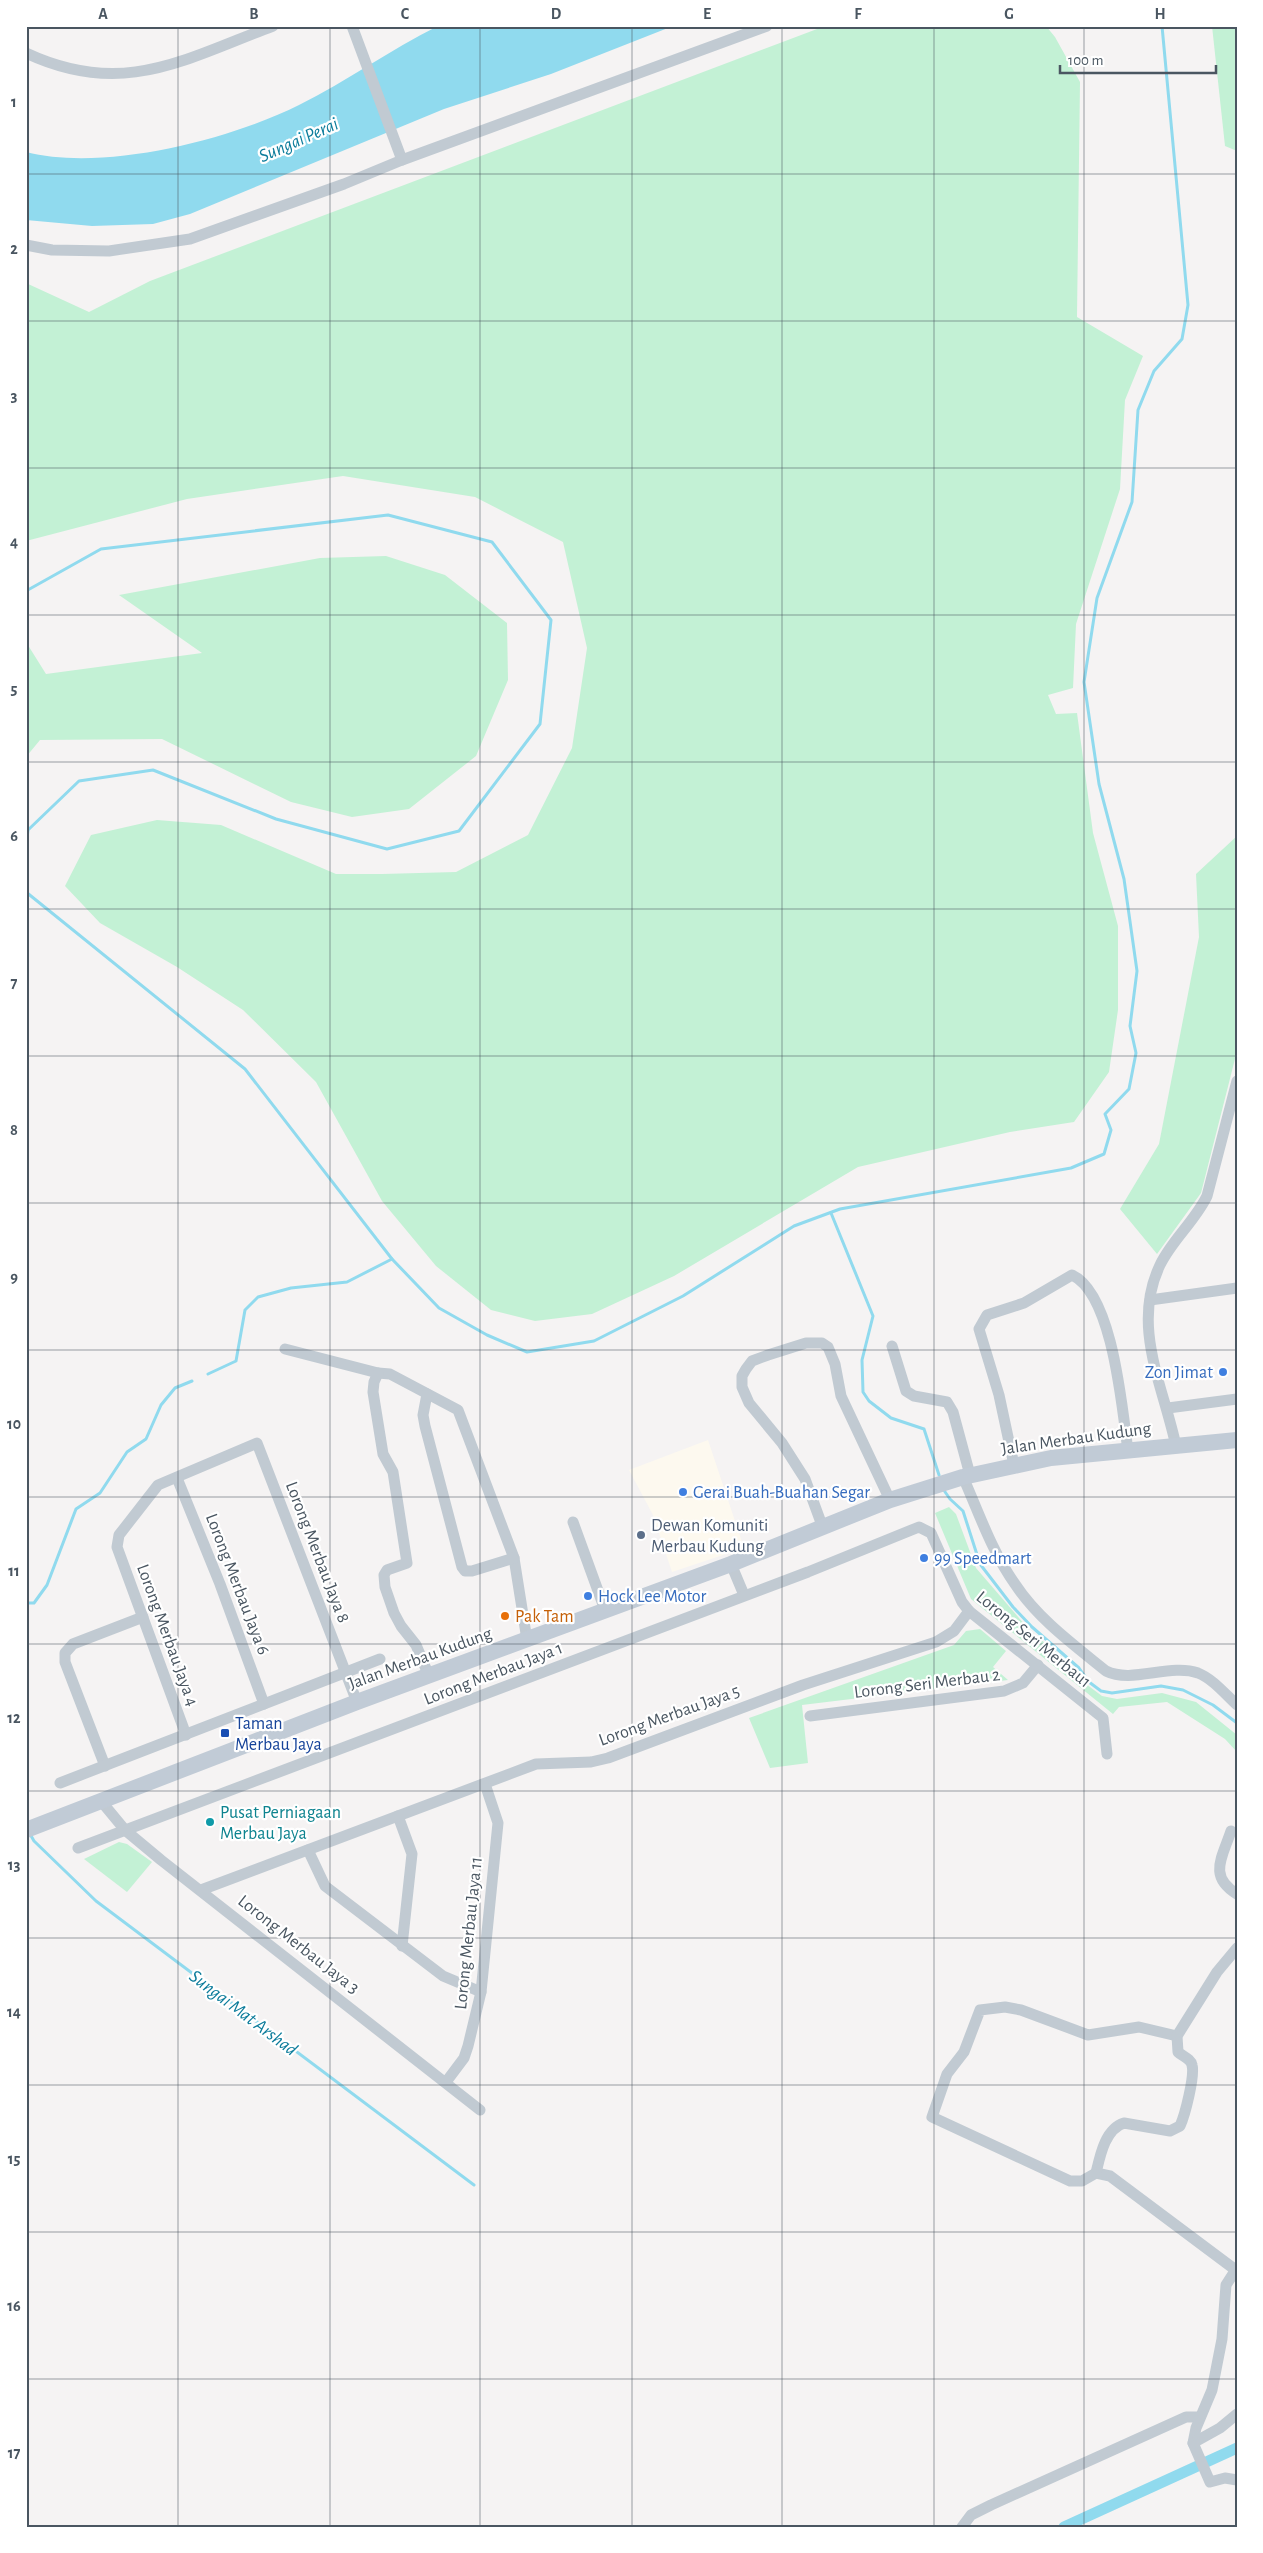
<svg xmlns="http://www.w3.org/2000/svg" width="1263" height="2553" font-family="'Alegreya Sans',sans-serif">
	<rect width="100%" height="100%" fill="#f5f3f3"/>
	<!-- commercial -->
	<path fill="#fdf9ef" d="M708 1440 744 1548 672 1572 653 1515 629 1470Z"/>
	<!-- green -->
	<g fill="#c3f1d5">
		<path d="M825 26H1046L1055 37 1080 82 1077 317 1143 356 1125 400 1120 489 1076 624 1073 688 1048 695 1056 714 1077 713 1093 833 1118 926V1010L1109 1072 1074 1122 1010 1132 858 1167 674 1276 592 1314 535 1321 491 1310 436 1266 382 1201 316 1082 243 1010 177 967 100 923 65 886 91 835 157 820 221 825 336 874H382L456 872 528 835 572 748 587 648 563 542 475 497 343 476 187 499 26 541V283L89 312 150 281Z"/>
		<path d="M1212 26H1237V151L1225 146Z"/>
		<path d="M386 556 445 575 507 623 508 680 476 756 409 809 352 817 291 802 162 739 40 740 26 757V642L46 674 202 653 119 595 320 558Z"/>
		<path d="M1237 836V1051L1201 1193 1157 1254 1120 1209 1159 1144 1199 937 1196 874Z"/>
		<path d="M949 1507 956 1514 976 1568 1031 1632 1064 1658 1082 1681 1102 1696 1117 1699 1162 1693 1196 1702 1237 1735V1752L1225 1739 1167 1702 1119 1707 1113 1714 971 1599 935 1513Z"/>
		<path d="M980 1629 1006 1651 993 1667 1008 1680 802 1705 808 1763 770 1768 749 1718 954 1645 966 1631Z"/>
		<path d="M119 1842 127 1844 152 1862 127 1892 84 1859Z"/>
	</g>
	<!-- water -->
	<path fill="#90daee" d="M438 26H673L551 74 444 109 190 214 153 224 92 226 26 220V152C103 172 229 140 299 105 347 81 390 50 438 26Z"/>
	<g fill="none" stroke-linecap="round" stroke-linejoin="round">
		<!-- stream -->
		<g stroke="#90daee" stroke-width="3">
			<path d="M26 591 101 549 388 515 492 542 551 620 540 724 459 831 387 849 276 819 153 770 79 781 28 830 26 846"/>
			<path d="M26 892 245 1069 392 1259 439 1308 487 1335 527 1352 594 1341 683 1296 794 1226 840 1209 1071 1168 1104 1154 1111 1130 1105 1114 1129 1089 1136 1053 1130 1026 1137 971 1124 879 1099 784 1084 682 1097 598 1132 502 1138 410 1154 371 1182 339 1188 305 1162 26"/>
			<path d="M831 1213 873 1316 862 1360 863 1392 869 1401 891 1418 924 1429 939 1475"/>
			<path d="M208 1374 236 1361 245 1310 258 1297 291 1288 347 1282 392 1259"/>
			<path d="M943 1489 950 1499 963 1511 980 1564 1013 1607 1032 1627 1079 1668 1089 1682 1101 1691 1112 1693 1161 1686 1183 1690 1213 1705 1237 1723"/>
			<path d="M26 1603H34L47 1585 76 1509 100 1493 127 1452 146 1439 161 1405 175 1388 192 1381"/>
			<path d="M30 1834 34 1841 96 1901 474 2185"/>
		</g>
		<!-- canal -->
		<path stroke="#90daee" stroke-width="11" d="M1064 2527 1237 2448"/>
		<!-- minor -->
		<g stroke="#c1cad2" stroke-width="11">
			<path d="M352 26 402 160"/>
			<path d="M26 53C122 98 183 60 273 26"/>
			<path d="M26 245 52 250 109 251 190 239 344 184 402 160 767 26"/>
			<path d="M1150 1300 1237 1288"/>
			<path d="M892 1346 906 1391 914 1396 947 1402 953 1412 970 1475"/>
			<path d="M285 1349 378 1373 390 1374 458 1410 514 1558 527 1640"/>
			<path d="M378 1373 374 1382 373 1392 383 1454 393 1472 407 1563 387 1570 384 1575 385 1587 394 1613 401 1626 416 1645 429 1676"/>
			<path d="M427 1394 423 1415 425 1426 462 1567 465 1571H472L514 1558"/>
			<path d="M1168 1408 1237 1399"/>
			<path d="M1176 1446C1163 1385 1131 1326 1160 1265 1172 1240 1195 1221 1207 1196L1237 1081"/>
			<path d="M1014 1465 999 1395 979 1329 987 1315 1024 1303 1072 1275C1113 1294 1122 1408 1128 1451"/>
			<path d="M963 1477C979 1513 992 1552 1015 1584 1038 1619 1074 1645 1106 1671 1132 1684 1170 1663 1198 1673 1213 1679 1225 1694 1237 1705"/>
			<path d="M177 1478 220 1584 264 1704"/>
			<path d="M573 1522 605 1610"/>
			<path d="M823 1528 805 1479 782 1443 749 1403 742 1387V1376L746 1369 752 1361 768 1355 806 1343H822L828 1347 835 1364 841 1396 890 1500"/>
			<path d="M731 1564 744 1595"/>
			<path d="M810 1716 1004 1691 1023 1683 1038 1665"/>
			<path d="M186 1735 117 1547 119 1535 158 1485 257 1443 357 1702"/>
			<path d="M105 1766 65 1662V1653L73 1644 143 1617"/>
			<path d="M60 1783 380 1659"/>
			<path d="M101 1801 125 1830 161 1860 480 2110"/>
			<path d="M398 1816 412 1854 402 1946"/>
			<path d="M1231 1831C1222 1858 1208 1876 1237 1894"/>
			<path d="M78 1848 808 1572 919 1527 931 1533 962 1602 969 1611 1103 1718 1107 1754"/>
			<path d="M308 1850 325 1886 443 1976 481 1992"/>
			<path d="M201 1890 536 1764 591 1762 608 1758 803 1685 936 1642 954 1631 969 1611"/>
			<path d="M1177 2036 1139 2027 1088 2035 1021 2010 1005 2007 980 2010 964 2052 947 2074 932 2117 1070 2181H1082L1096 2173 1110 2176 1237 2271"/>
			<path d="M446 2082 464 2058 468 2046 481 1992 498 1823 485 1784"/>
			<path d="M1096 2173C1100 2156 1105 2129 1124 2123L1170 2131 1180 2126C1185 2115 1195 2076 1192 2065 1191 2059 1182 2056 1178 2052L1177 2036 1217 1972 1237 1948"/>
			<path d="M1235 2271 1226 2285 1222 2339 1212 2390 1196 2428 1193 2443 1210 2482 1225 2478 1237 2480"/>
			<path d="M1193 2443 1220 2428 1237 2414"/>
			<path d="M962 2527 971 2515 991 2505 1186 2417H1200"/>
		</g>
		<!-- secondary -->
		<path stroke="#c1cbd6" stroke-width="16" d="M26 1830 357 1702 731 1564 890 1500 963 1477 1051 1458 1237 1440"/>
	</g>
	<!-- grid -->
	<path fill="none" stroke="#4a5661" stroke-width="1" stroke-opacity="0.55" d="M178 26V2527M330 26V2527M480 26V2527M632 26V2527M782 26V2527M934 26V2527M1084 26V2527M26 174H1237M26 321H1237M26 468H1237M26 615H1237M26 762H1237M26 909H1237M26 1056H1237M26 1203H1237M26 1350H1237M26 1497H1237M26 1644H1237M26 1791H1237M26 1938H1237M26 2085H1237M26 2232H1237M26 2379H1237"/>
	<!-- markers -->
	<g fill="#3f7fe0" stroke="#fff" stroke-width="2">
		<circle cx="1223" cy="1372" r="5"/>
		<circle cx="683" cy="1492" r="5"/>
		<circle cx="924" cy="1558" r="5"/>
		<circle cx="588" cy="1596" r="5"/>
	</g>
	<circle fill="#5c6f8a" stroke="#fff" stroke-width="2" cx="641" cy="1535" r="5"/>
	<circle fill="#e8710a" stroke="#fff" stroke-width="2" cx="505" cy="1616" r="5"/>
	<rect fill="#1a4fb4" stroke="#fff" stroke-width="2" x="220" y="1728" width="10" height="10" rx="2.5"/>
	<circle fill="#0f9aa8" stroke="#fff" stroke-width="2" cx="210" cy="1822" r="5"/>
	<g text-anchor="middle" stroke-width="4.5" stroke-linejoin="round" paint-order="stroke">
		<!-- shop labels -->
		<g font-size="18" fill="#366cbe" stroke="#fff" text-anchor="start">
			<text x="1213" y="1378" text-anchor="end">Zon Jimat</text>
			<text x="693" y="1498">Gerai Buah-Buahan Segar</text>
			<text x="934" y="1564">99 Speedmart</text>
			<text x="598" y="1602">Hock Lee Motor</text>
		</g>
		<!-- street labels -->
		<g font-size="18" fill="#4a5661" stroke="#fff">
			<text transform="translate(1076 1438) rotate(-8)" y="6">Jalan Merbau Kudung</text>
			<text transform="translate(318 1552) rotate(69)" y="6">Lorong Merbau Jaya 8</text>
			<text transform="translate(238 1584) rotate(69)" y="6">Lorong Merbau Jaya 6</text>
			<text transform="translate(168 1635) rotate(70)" y="6">Lorong Merbau Jaya 4</text>
			<text transform="translate(1034 1639) rotate(39)" y="6">Lorong Seri Merbau1</text>
			<text transform="translate(420 1658) rotate(-20)" y="6">Jalan Merbau Kudung</text>
			<text transform="translate(493 1673) rotate(-21)" y="6">Lorong Merbau Jaya 1</text>
			<text transform="translate(927 1683) rotate(-7)" y="6">Lorong Seri Merbau 2</text>
			<text transform="translate(669 1715) rotate(-20)" y="6">Lorong Merbau Jaya 5</text>
			<text transform="translate(468 1933) rotate(-84)" y="6">Lorong Merbau Jaya 11</text>
			<text transform="translate(299 1944) rotate(38)" y="6">Lorong Merbau Jaya 3</text>
		</g>
		<!-- service labels -->
		<g font-size="18" fill="#4e5e75" stroke="#fff" text-anchor="start">
			<text x="651" y="1531">Dewan Komuniti<tspan x="651" dy="21">Merbau Kudung</tspan></text>
		</g>
		<!-- food labels -->
		<g font-size="18" fill="#c56008" stroke="#fff" text-anchor="start">
			<text x="515" y="1622">Pak Tam</text>
		</g>
		<!-- transit labels -->
		<g font-size="18" fill="#164399" stroke="#fff" text-anchor="start">
			<text x="235" y="1729">Taman<tspan x="235" dy="21">Merbau Jaya</tspan></text>
		</g>
		<!-- culture labels -->
		<g font-size="18" fill="#0d838f" stroke="#fff" text-anchor="start">
			<text x="220" y="1818">Pusat Perniagaan<tspan x="220" dy="21">Merbau Jaya</tspan></text>
		</g>
		<!-- water labels -->
		<g font-size="19" font-style="italic" fill="#0c7c9b" stroke="#fff">
			<text transform="translate(298 139) rotate(-24)" y="7">Sungai Perai</text>
			<text transform="translate(244 2012) rotate(37)" y="7">Sungai Mat Arshad</text>
		</g>
	</g>
	<!-- border -->
	<rect width="1263" height="2553" fill="none" stroke="#ffffff" stroke-width="55"/>
	<!-- scale -->
	<path d="M1060 65v8h156v-8" fill="none" stroke="#4a5661" stroke-width="2.5"/>
	<text x="1068" y="65" font-size="15" fill="#4a5661" stroke="#ffffff" stroke-width="4" paint-order="stroke">100 m</text>
	<rect x="28" y="28" width="1208" height="2498" fill="none" stroke="#4a5661" stroke-width="2"/>
	<g font-size="16" text-anchor="middle" font-weight="bold" fill="#4a5661">
		<text x="103" y="19">A</text>
		<text x="254" y="19">B</text>
		<text x="405" y="19">C</text>
		<text x="556" y="19">D</text>
		<text x="707" y="19">E</text>
		<text x="858" y="19">F</text>
		<text x="1009" y="19">G</text>
		<text x="1160" y="19">H</text>
		<text x="14" y="107">1</text>
		<text x="14" y="254">2</text>
		<text x="14" y="401">3</text>
		<text x="14" y="547">4</text>
		<text x="14" y="694">5</text>
		<text x="14" y="841">6</text>
		<text x="14" y="988">7</text>
		<text x="14" y="1135">8</text>
		<text x="14" y="1282">9</text>
		<text x="14" y="1429">10</text>
		<text x="14" y="1576">11</text>
		<text x="14" y="1723">12</text>
		<text x="14" y="1870">13</text>
		<text x="14" y="2017">14</text>
		<text x="14" y="2164">15</text>
		<text x="14" y="2311">16</text>
		<text x="14" y="2458">17</text>
	</g>
</svg>
